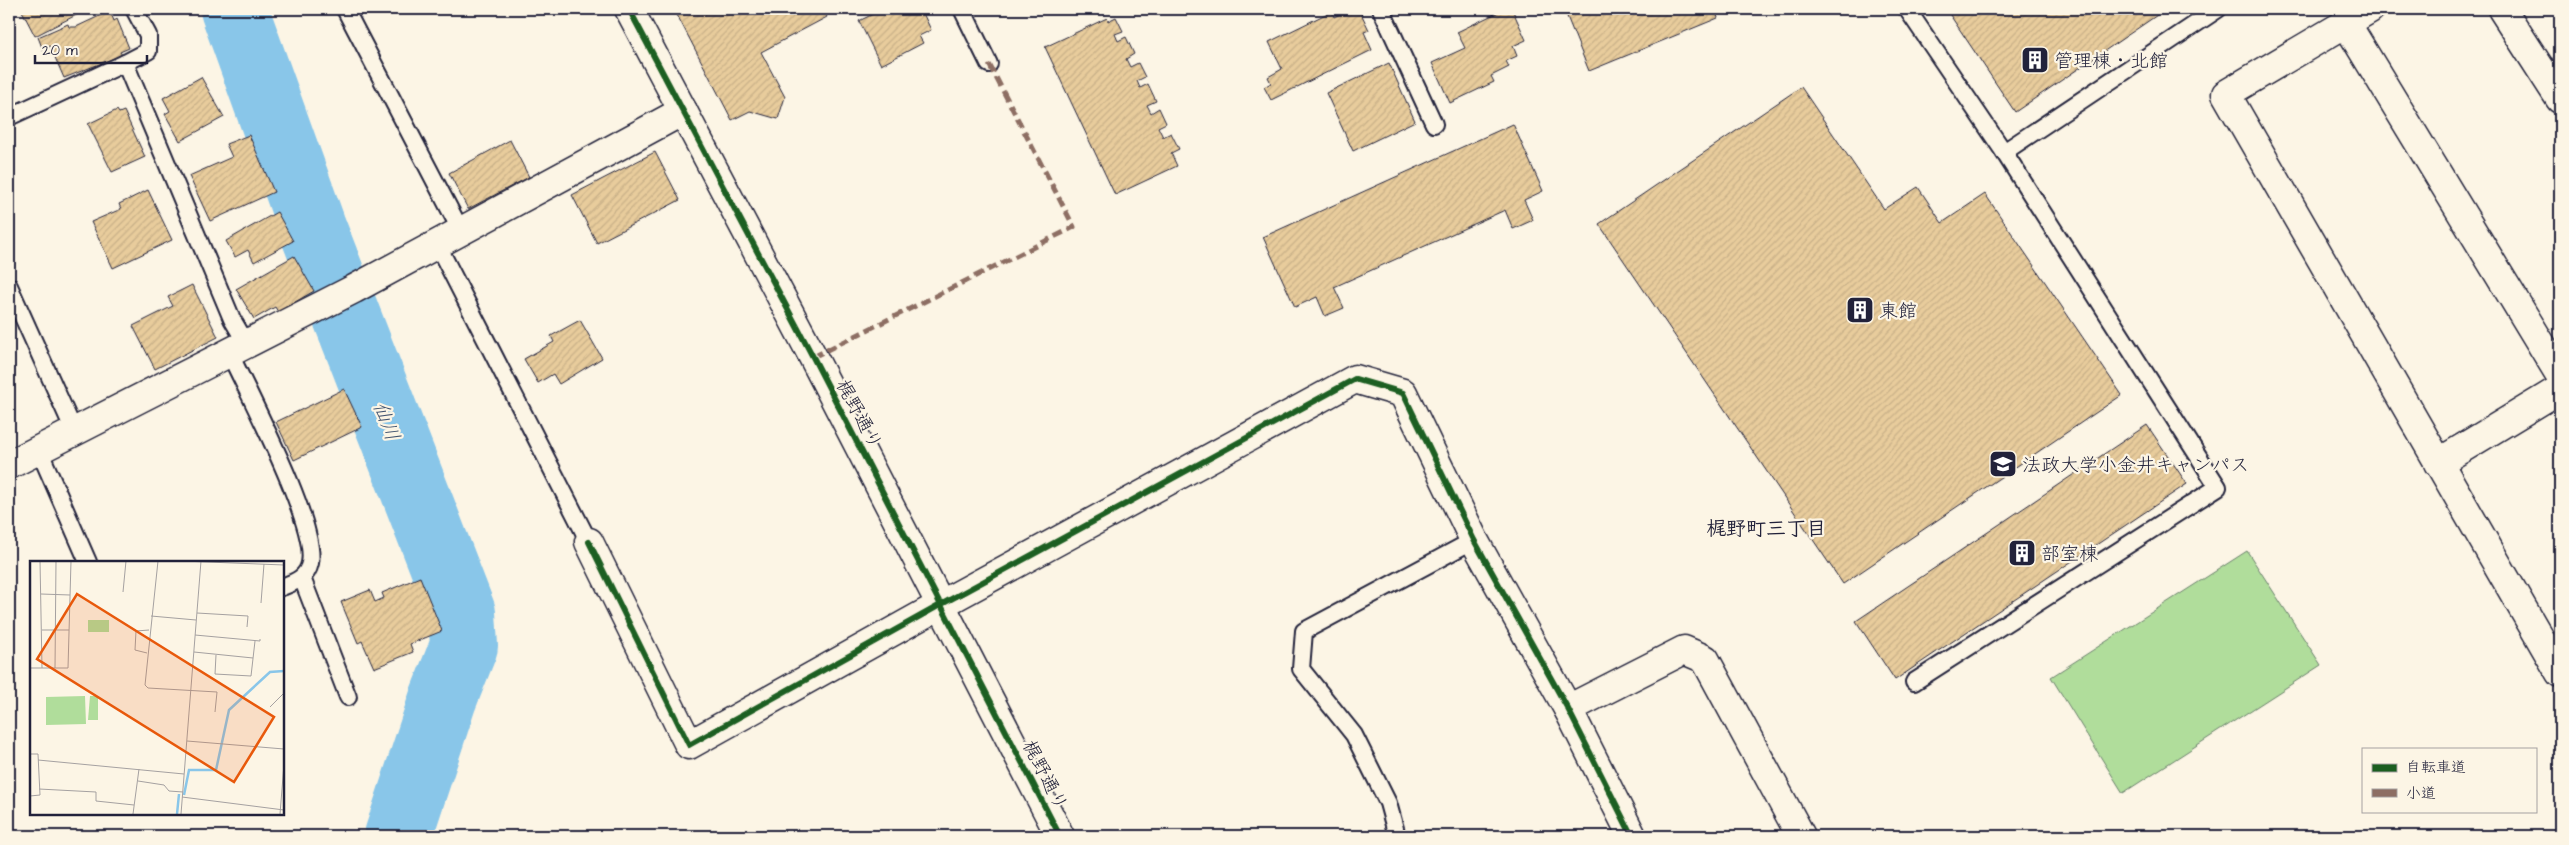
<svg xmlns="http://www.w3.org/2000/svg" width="2569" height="845" font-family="'Architects Daughter','Klee One',sans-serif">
	<defs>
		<pattern id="building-hatch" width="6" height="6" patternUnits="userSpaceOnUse" patternTransform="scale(1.25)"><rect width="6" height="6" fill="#e8cc9c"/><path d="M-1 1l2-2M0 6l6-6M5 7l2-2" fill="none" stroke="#c7af87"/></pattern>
	</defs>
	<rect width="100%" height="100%" fill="#fcf5e5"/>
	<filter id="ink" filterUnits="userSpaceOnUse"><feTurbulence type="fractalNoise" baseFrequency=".02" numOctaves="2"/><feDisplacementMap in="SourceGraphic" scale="10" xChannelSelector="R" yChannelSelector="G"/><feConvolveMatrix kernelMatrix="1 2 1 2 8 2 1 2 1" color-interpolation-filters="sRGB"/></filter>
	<g filter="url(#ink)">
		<!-- park -->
		<path fill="#b0dd9b" stroke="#69806b" d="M2247 551 2321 665 2123 793 2051 677Z"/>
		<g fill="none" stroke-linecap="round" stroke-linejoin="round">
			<!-- river -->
			<path stroke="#89c6e9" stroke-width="68" d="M234 9 312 227 462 613 464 646 443 699 398 836"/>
		</g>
		<!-- building -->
		<g fill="url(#building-hatch)" stroke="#22223b">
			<path d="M21 9H88L35 36Z"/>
			<path d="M674 9H823L827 17 761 52 785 97 778 119 750 111 732 120Z"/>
			<path d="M883 9H921L931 30 919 36 923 43 881 65 859 21Z"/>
			<path d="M1351 9H1359L1369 30 1364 32 1372 50 1271 100 1264 87 1271 83 1268 77 1282 69 1269 42 1332 11 1334 17Z"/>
			<path d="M1505 9H1512L1526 40 1513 46 1517 56 1506 61 1509 67 1491 76 1494 82 1450 103 1432 63 1465 48 1457 32Z"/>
			<path d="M1564 9H1715L1718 18 1589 71Z"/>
			<path d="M1946 9H2166L2015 112Z"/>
			<path d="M110 11 114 21 117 19 129 48 120 52 122 55 64 78 50 46 43 50 38 37 68 24 69 27H76Z"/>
			<path d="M1116 17 1123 31 1115 34 1118 41 1126 37 1134 54 1126 59 1130 67 1138 63 1145 77 1137 81 1140 88 1148 84 1156 101 1147 105 1151 113 1159 108 1166 123 1158 127 1163 137 1171 133 1179 149 1171 153 1177 166 1115 195 1045 47 1107 18 1108 21Z"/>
			<path d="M1389 63 1415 121 1353 151 1326 93Z"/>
			<path d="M201 77 224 117 180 141 165 114 170 111 163 98Z"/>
			<path d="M1801 87 1884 209 1918 187 1942 223 1985 194 2122 395 1843 584 1599 224Z"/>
			<path d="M117 110 119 113 124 111 145 157 112 172 88 124Z"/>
			<path d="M1513 124 1543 191 1524 200 1533 220 1513 229 1505 210 1334 287 1344 308 1325 316 1317 297 1295 307 1263 237Z"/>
			<path d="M249 135 274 192 210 221 189 176 232 157 226 144Z"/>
			<path d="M510 140 529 177 468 209 449 173Z"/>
			<path d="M655 152 680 200 597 243 572 195Z"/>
			<path d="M148 190 172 240 113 268 91 222 121 209 119 204Z"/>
			<path d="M277 212 293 241 254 262 248 250 235 257 226 241Z"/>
			<path d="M294 256 314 291 278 312 275 307 254 319 236 289Z"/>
			<path d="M192 285 218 337 155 369 133 326 173 306 168 297Z"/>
			<path d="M580 320 602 358 559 384 553 374 538 383 524 359 554 342 551 336Z"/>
			<path d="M344 389 362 427 294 460 276 422Z"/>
			<path d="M2147 425 2187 484 1895 680 1856 621Z"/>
			<path d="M420 577 442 631 410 644 413 652 374 668 362 641 358 643 341 602 370 590 375 602 384 598 382 593Z"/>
		</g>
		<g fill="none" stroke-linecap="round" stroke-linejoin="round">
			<defs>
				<g id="lane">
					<path d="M134 9 148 35V51L125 63 232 319 246 343"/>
					<path d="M345 9 461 231"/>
					<path d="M962 9 989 64"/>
					<path d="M1381 9 1434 124"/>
					<path d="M1907 9 2004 152 2218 487 1914 682"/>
					<path d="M9 117 125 63"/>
					<path d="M2004 152 2218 9"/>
					<path d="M437 244 589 542"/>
					<path d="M9 286 75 433"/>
					<path d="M229 352C248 393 318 525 310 563 307 578 295 582 282 587"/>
					<path d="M39 450 88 562"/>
					<path d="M302 578 348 697"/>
					<path d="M1397 836 1388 803 1354 735 1301 669 1304 631 1474 540"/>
				</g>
				<g id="street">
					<path d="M2370 9 2226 94 2560 673"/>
					<path d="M2502 9 2560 99"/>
					<path d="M2346 23 2560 375"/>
					<path d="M2438 463 2560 389"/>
					<path d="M9 465 354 289 683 111"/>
					<path d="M589 542 689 745 942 604 1355 379 1403 393 1474 540 1568 709 1632 836"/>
					<path d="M1568 709 1684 650 1705 659 1801 836"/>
				</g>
				<path id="secondary" d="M629 9 813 357 1060 836"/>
			</defs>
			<!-- lane casing -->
			<use href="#lane" stroke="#22223b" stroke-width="20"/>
			<!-- street casing -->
			<use href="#street" stroke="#22223b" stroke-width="31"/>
			<!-- secondary casing -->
			<use href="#secondary" stroke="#22223b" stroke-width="31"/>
			<!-- lane -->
			<use href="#lane" stroke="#fcf5e5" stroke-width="16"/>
			<!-- street -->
			<use href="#street" stroke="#fcf5e5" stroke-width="28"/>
			<!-- secondary -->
			<use href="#secondary" stroke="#fcf5e5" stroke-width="28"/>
			<!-- quiet -->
			<path stroke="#8d6e63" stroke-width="5" stroke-dasharray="10 5" stroke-linecap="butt" d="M813 357 1074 227 989 64"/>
			<defs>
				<g id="cycleway">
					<path d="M629 9 813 357 1060 836"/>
					<path d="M589 542 689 745 942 604 1355 379 1403 393 1474 540 1568 709 1632 836"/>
				</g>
			</defs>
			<!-- cycleway casing -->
			<use href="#cycleway" stroke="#fcf5e5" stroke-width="9"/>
			<!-- cycleway -->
			<use href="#cycleway" stroke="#1b5e20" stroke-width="6"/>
		</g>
	</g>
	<!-- icons -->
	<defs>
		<symbol id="building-square" viewBox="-11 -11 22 22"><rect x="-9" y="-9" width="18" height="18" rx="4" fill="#22223b" stroke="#fcf5e5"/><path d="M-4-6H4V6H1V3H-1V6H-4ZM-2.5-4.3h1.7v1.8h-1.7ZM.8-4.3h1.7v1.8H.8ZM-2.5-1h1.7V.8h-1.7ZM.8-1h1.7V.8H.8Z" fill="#fff"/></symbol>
		<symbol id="school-square" viewBox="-11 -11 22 22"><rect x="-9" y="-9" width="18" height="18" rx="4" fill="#22223b" stroke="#fcf5e5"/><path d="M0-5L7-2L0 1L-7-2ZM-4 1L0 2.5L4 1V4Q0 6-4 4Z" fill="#fff"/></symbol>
	</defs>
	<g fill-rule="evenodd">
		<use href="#building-square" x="2019" y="44" width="32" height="32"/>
		<use href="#building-square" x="1844" y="294" width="32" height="32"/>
		<use href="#school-square" x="1987" y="448" width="32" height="32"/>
		<use href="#building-square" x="2006" y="537" width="32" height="32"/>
	</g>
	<g text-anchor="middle" stroke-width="4.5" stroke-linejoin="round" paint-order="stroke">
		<!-- poi labels -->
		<g font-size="19" fill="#22223b" stroke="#fcf5e5" text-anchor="start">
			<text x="2054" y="67">管理棟・北館</text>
			<text x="1879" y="317">東館</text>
			<text x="2022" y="471">法政大学小金井キャンパス</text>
			<text x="2041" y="560">部室棟</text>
		</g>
		<!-- street labels -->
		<g font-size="19" fill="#22223b" stroke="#fcf5e5">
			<text transform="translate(860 414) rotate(62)" y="7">梶野通り</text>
			<text transform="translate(1046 775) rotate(63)" y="7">梶野通り</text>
		</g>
		<!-- water labels -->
		<g font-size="20" font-style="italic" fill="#41536f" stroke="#fcf5e5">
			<text transform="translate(387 421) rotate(69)" y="7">仙川</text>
		</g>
		<!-- neighbourhood labels -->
		<g font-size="20" font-weight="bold" fill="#22223b" stroke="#fcf5e5">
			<text x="1766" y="535">梶野町三丁目</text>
		</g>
	</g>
	<!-- overview -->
	<g transform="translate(30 561)">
		<rect width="254" height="254" fill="#fcf5e5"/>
		<path d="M60 135H68V159H58Z" fill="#b0dd9b"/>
		<path d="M58 59H79V71H58ZM55 135 56 163 16 164V136Z" fill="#b0dd9b"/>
		<path fill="none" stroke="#89c6e9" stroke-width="2.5" d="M154 234 159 209H186L199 149 240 111 254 110M147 253 149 233"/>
		<path fill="none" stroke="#a5a1a1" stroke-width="1" d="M10 0 12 107M128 0 115 124 118 127 187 131 185 151M152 0 254 4M93 31 96 0M11 33 40 34M231 42 234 3M167 52 218 55 217 66M121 55 166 59M12 69H39M165 74 230 80V78M164 91 223 97M117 92 105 89 106 70 119 69M186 94 185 113 221 115 225 80M0 107H38L41 0M25 107 26 0M240 146 254 132M157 180 254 188M0 193H8L10 234 0 235M8 199 154 213M108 220 134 224 139 230 153 231M9 228 66 231V240L104 244M152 236 254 249M103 253 109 208M151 253 171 0M250 253 254 203"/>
		<path fill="#e8590c" fill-opacity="0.15" stroke="#e8590c" stroke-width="2.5" d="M47 33 244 156 204 221 7 98Z"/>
		<rect width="254" height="254" fill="none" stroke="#22223b" stroke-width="2.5"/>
	</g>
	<!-- margin -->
	<rect width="2569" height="845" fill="none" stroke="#fcf5e5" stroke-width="30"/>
	<rect x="15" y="15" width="2539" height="815" fill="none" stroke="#22223b" stroke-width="2" filter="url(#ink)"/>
	<!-- legend -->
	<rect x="2362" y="748" width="175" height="65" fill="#fcf5e5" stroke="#a5a1a1"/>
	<rect x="2372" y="764" width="25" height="8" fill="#1b5e20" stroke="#a5a1a1"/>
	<text x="2406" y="772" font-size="15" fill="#22223b">自転車道</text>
	<rect x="2372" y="789" width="25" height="8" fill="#8d6e63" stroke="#a5a1a1"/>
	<text x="2406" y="798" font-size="15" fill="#22223b">小道</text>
	<!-- scale -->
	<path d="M35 55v8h112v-8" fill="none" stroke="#22223b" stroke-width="2.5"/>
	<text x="42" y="55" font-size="15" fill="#22223b" stroke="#fcf5e5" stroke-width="4" paint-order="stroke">20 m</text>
</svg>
